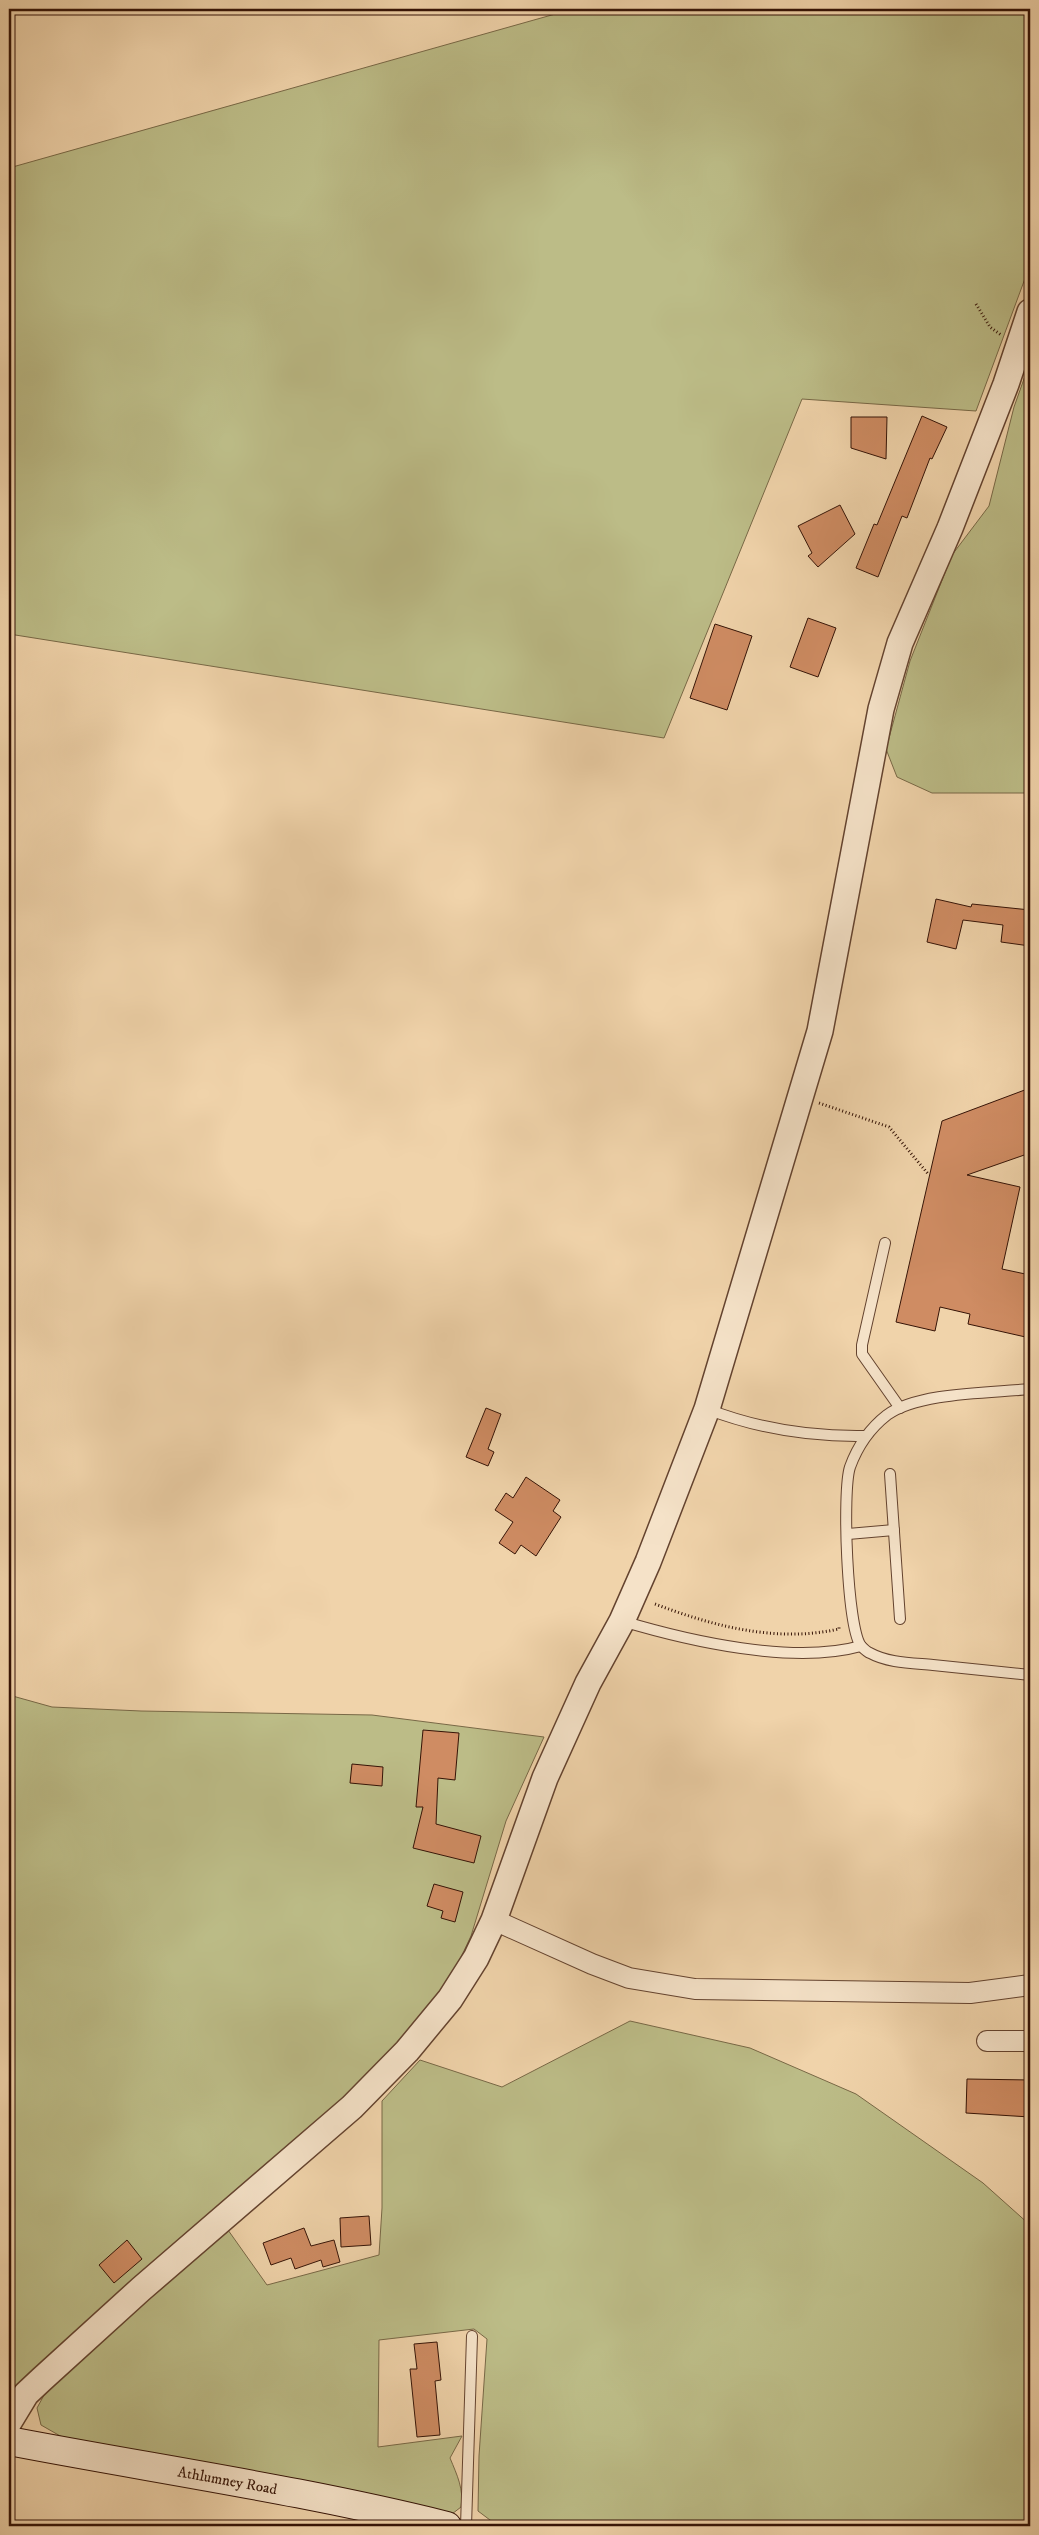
<svg xmlns="http://www.w3.org/2000/svg" width="1039" height="2535" font-family="'IM FELL DW Pica',serif">
	<rect width="100%" height="100%" fill="#f0d3aa"/>
	<filter id="stains"><feTurbulence type="fractalNoise" baseFrequency=".004" numOctaves="4"/><feColorMatrix values="0 0 0 0 .2 0 0 0 0 .09 0 0 0 0 .02 0 0 0 .5 -.17"/></filter>
	<radialGradient id="worn" r=".72"><stop offset=".6" stop-color="#630" stop-opacity="0"/><stop offset="1" stop-color="#630" stop-opacity=".3"/></radialGradient>
	<!-- green -->
	<g fill="#bcbc87" stroke="#786846">
		<path d="M573 9H1030V265L976 411 802 399 664 738 9 634V168Z"/>
		<path d="M1030 362V800L1026 793H932L897 777 886 749 910 661 952 555 989 506 1014 407Z"/>
		<path d="M9 1695 52 1707 141 1711 372 1715 544 1737 506 1821 471 1936 453 1974 421 2018 359 2087 225 2200 9 2392Z"/>
		<path d="M630 2021 750 2048 856 2094 983 2183 1030 2225V2526H498L478 2511 479 2456 487 2339 474 2329 379 2340 378 2447 462 2436 450 2458C457 2475 464 2489 461 2507L452 2514 69 2441 41 2425 37 2408 49 2386 129 2313 228 2230 267 2285 379 2255 382 2208V2101L420 2060 502 2087Z"/>
	</g>
	<!-- building -->
	<g fill="#cf8c63" stroke="#351306">
		<path d="M922 416 947 427 932 459 930 458 907 518 902 516 878 577 856 568 874 524 877 525Z"/>
		<path d="M851 417H887L886 459 851 448Z"/>
		<path d="M840 505 855 534 818 567 808 556 812 553 798 526Z"/>
		<path d="M808 618 836 628 818 677 790 667Z"/>
		<path d="M715 624 752 636 727 710 690 698Z"/>
		<path d="M936 899 971 907 972 904 1030 910V946L1001 942 1003 925 963 920 956 949 927 942Z"/>
		<path d="M1030 1088V1153L967 1175 1020 1187 1002 1269 1030 1275V1338L968 1324 970 1314 940 1307 935 1331 896 1322 942 1121Z"/>
		<path d="M486 1408 501 1414 488 1449 494 1452 488 1466 466 1457Z"/>
		<path d="M526 1477 560 1500 553 1511 561 1517 536 1556 521 1545 515 1554 499 1543 513 1522 495 1510 506 1493 513 1498Z"/>
		<path d="M423 1730 459 1733 455 1780 438 1778 436 1824 481 1836 474 1863 413 1848 423 1807H416Z"/>
		<path d="M352 1764 383 1767 382 1786 350 1783Z"/>
		<path d="M434 1884 463 1892 455 1922 441 1918 443 1911 427 1906Z"/>
		<path d="M967 2079 1030 2080V2117L966 2113Z"/>
		<path d="M369 2216 371 2245 341 2247 340 2218Z"/>
		<path d="M304 2228 311 2246 334 2240 340 2262 323 2267 321 2260 295 2269 291 2258 271 2265 263 2243Z"/>
		<path d="M127 2240 142 2259 114 2283 99 2265Z"/>
		<path d="M437 2342 441 2380 435 2381 440 2435 417 2437 410 2369H417L414 2344Z"/>
	</g>
	<g fill="none" stroke-linecap="round" stroke-linejoin="round">
		<defs>
			<g id="service">
				<path d="M885 1243 862 1345V1354L900 1408"/>
				<path d="M1030 1389C991 1393 918 1392 887 1415 869 1429 858 1445 850 1467 842 1491 847 1627 861 1646 863 1648 867 1652 870 1653 888 1663 912 1663 933 1665 965 1668 998 1672 1030 1675"/>
				<path d="M707 1409C759 1429 810 1437 865 1436"/>
				<path d="M890 1474 900 1619"/>
				<path d="M848 1534 894 1530"/>
				<path d="M622 1621C689 1641 793 1665 861 1646"/>
				<path d="M466 2526 472 2336"/>
			</g>
			<g id="minor">
				<path d="M494 1920 592 1964 629 1978 695 1989 970 1993 1030 1985"/>
				<path d="M987 2041H1030"/>
			</g>
			<path id="tertiary" d="M9 2422 26 2394 42 2379 141 2289 352 2107 407 2051 450 1999 476 1958 494 1920 545 1778 588 1683 622 1621 648 1562 707 1409 820 1031 881 709 900 643 950 528 1006 384 1030 312"/>
			<g id="secondary">
				<path id="s1" d="M9 2441C155 2469 303 2490 447 2526"/>
			</g>
		</defs>
		<!-- service casing -->
		<use href="#service" stroke="#64432f" stroke-width="12"/>
		<!-- minor casing -->
		<use href="#minor" stroke="#64432f" stroke-width="22"/>
		<!-- tertiary casing -->
		<use href="#tertiary" stroke="#64432f" stroke-width="28"/>
		<!-- secondary casing -->
		<use href="#secondary" stroke="#351306" stroke-width="30"/>
		<!-- path -->
		<g stroke="#351306" stroke-width="3" stroke-dasharray="1 2.5" stroke-linecap="butt">
			<path d="M976 304 990 327 1001 335"/>
			<path d="M819 1103 889 1127 929 1175"/>
			<path d="M655 1604C713 1626 776 1643 839 1629V1626"/>
		</g>
		<!-- service -->
		<use href="#service" stroke="#f5e2c8" stroke-width="10"/>
		<!-- minor -->
		<use href="#minor" stroke="#f5e2c8" stroke-width="20"/>
		<!-- tertiary -->
		<use href="#tertiary" stroke="#f5e2c8" stroke-width="25"/>
		<!-- secondary -->
		<use href="#secondary" stroke="#f5e2c8" stroke-width="28"/>
	</g>
	<g text-anchor="middle" stroke-width="4.5" stroke-linejoin="round" paint-order="stroke">
		<!-- street labels -->
		<g font-size="15" fill="#351306" stroke="#f5e2c8">
			<text dy="5" stroke="none"><textPath href="#s1" startOffset="222">Athlumney Road</textPath></text>
		</g>
	</g>
	<!-- margin -->
	<rect width="1039" height="2535" fill="none" stroke="#f0d3aa" stroke-width="30"/>
	<rect x="10" y="10" width="1019" height="2515" fill="none" stroke="#351306" stroke-width="2.5"/>
	<rect x="15" y="15" width="1009" height="2505" fill="none" stroke="#351306"/>
	<rect width="100%" height="100%" filter="url(#stains)"/>
	<rect width="100%" height="100%" fill="url(#worn)"/>
</svg>
